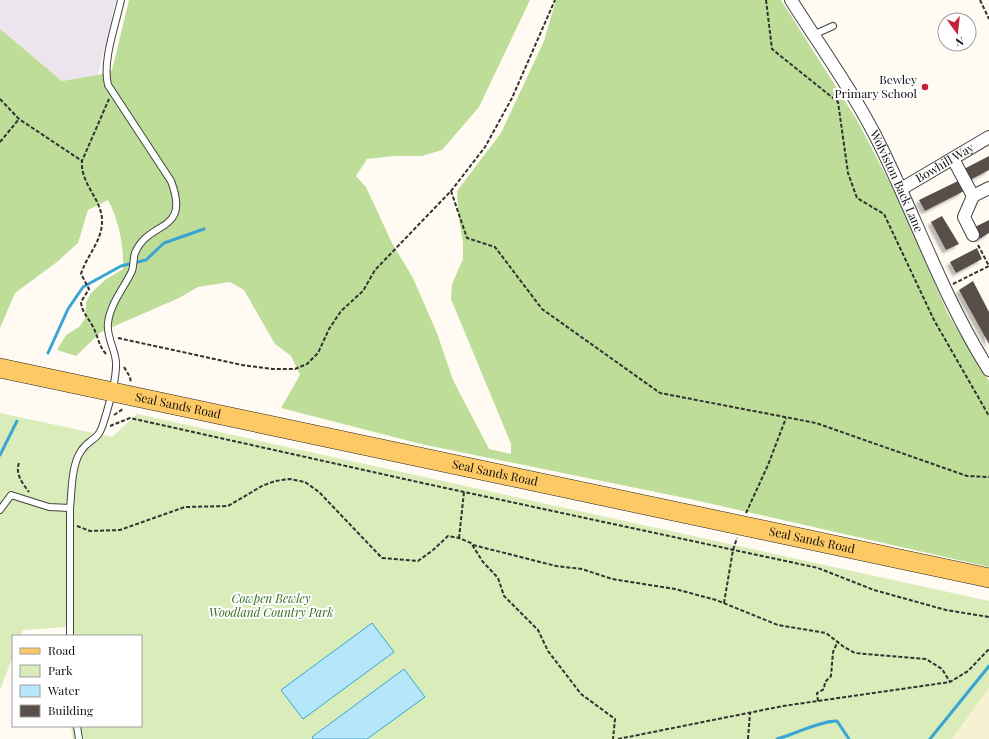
<svg xmlns="http://www.w3.org/2000/svg" width="989" height="739" font-family="'Playfair Display',serif">
	<defs>
		<filter id="shadow"><feDropShadow dx="-3.5" dy="3.5" stdDeviation="1" flood-color="#0004"/></filter>
	</defs>
	<rect width="100%" height="100%" fill="#fffbf3"/>
	<!-- industrial -->
	<path fill="#ece5ee" d="M0 0H116L98 75 62 81 0 29Z"/>
	<!-- farmland -->
	<path fill="#f7f0d1" d="M989 688V739H952Z"/>
	<!-- green -->
	<path fill="#d9ecba" d="M0 413 112 437 137 414 989 601V688L952 739H73L71 726H141V636H66V627L23 630 20 636H13V656L0 690Z"/>
	<!-- forest -->
	<path fill="#bedd99" d="M129 0H530L479 107 442 150 422 156H393L367 159 356 176 366 187 392 243 413 278 437 333 453 380 489 449 511 454V444L451 299 452 284 463 259V243L458 213 457 191 501 133 544 41 556 0H781L857 120 896 195 948 314 989 381V567L690 499 421 444 281 408 300 375 291 356 275 344 244 290 230 282 198 287 179 298 101 332 76 356 57 350 66 335 79 327 85 319 86 303 90 294 105 280 123 269C124 246 119 221 108 200L88 210 78 243 57 262 15 293 0 328V29L62 81 98 75 112 70Z"/>
	<!-- water -->
	<g fill="#b5e6f9" stroke="#39a5d3">
		<path d="M372 623 394 652 303 719 281 690Z"/>
		<path d="M404 669 425 697 367 739H313L312 737Z"/>
	</g>
	<g fill="none" stroke-linecap="round" stroke-linejoin="round">
		<!-- stream -->
		<g stroke="#39a5d3" stroke-width="3">
			<path d="M48 353 68 309 83 287 121 266 146 260 164 243 204 229"/>
			<path d="M0 455 17 421"/>
			<path d="M777 739C795 734 820 721 837 721L849 739"/>
			<path d="M930 739 989 666"/>
		</g>
	</g>
	<!-- building -->
	<g fill="#59504c" filter="url(#shadow)">
		<path d="M989 156V170L970 180 964 169Z"/>
		<path d="M958 181 964 191 925 211 919 200Z"/>
		<path d="M942 216 959 244 946 250 931 222Z"/>
		<path d="M989 220V233L979 239 973 228Z"/>
		<path d="M977 248 982 259 956 273 950 262Z"/>
		<path d="M973 281 989 312V344L959 290Z"/>
	</g>
	<g fill="none" stroke-linecap="round" stroke-linejoin="round">
		<defs>
			<g id="lane">
				<path d="M813 35 833 26"/>
				<path d="M0 510 11 495 49 507 70 508"/>
				<path d="M70 636V508C72 491 71 466 81 451 90 437 98 443 104 421 109 405 117 378 116 362 115 349 106 336 108 323 110 304 124 288 132 271 134 265 133 259 135 253 149 219 191 234 171 181L108 85C102 61 116 24 121 0"/>
				<path d="M77 726 79 739"/>
			</g>
			<g id="street">
				<path id="s1" d="M791 0C822 49 857 97 882 149 918 223 945 301 989 370"/>
				<path d="M953 159 973 196"/>
				<path id="s2" d="M901 189 989 137"/>
				<path d="M973 235 964 217 973 196 989 188"/>
			</g>
			<g id="primary">
				<path id="s3" d="M0 368 989 578"/>
			</g>
		</defs>
		<!-- lane casing -->
		<use href="#lane" stroke="#434343" stroke-width="8"/>
		<!-- street casing -->
		<use href="#street" stroke="#434343" stroke-width="14"/>
		<!-- primary casing -->
		<use href="#primary" stroke="#212121" stroke-width="20"/>
		<!-- path -->
		<g stroke="#323232" stroke-width="2" stroke-dasharray="4 2" stroke-linecap="butt">
			<path d="M766 0 772 49 838 102 848 173 857 198 884 214 934 320 989 416"/>
			<path d="M980 0 989 19"/>
			<path d="M0 99 19 119 82 161"/>
			<path d="M0 142 19 119"/>
			<path d="M451 191 467 238 495 247 542 309 660 393 816 423 967 476 989 477"/>
			<path d="M978 245 989 266"/>
			<path d="M953 284 989 266"/>
			<path d="M118 338 242 365 273 369H295L307 364 318 353 329 329 341 311 363 291 375 270 451 191 485 147 512 98 555 0"/>
			<path d="M106 354C98 345 98 335 92 325 87 316 82 312 81 302L89 289 81 274C86 257 102 241 102 222 103 200 80 184 82 161L109 99"/>
			<path d="M124 367 130 377 131 383"/>
			<path d="M114 415 123 409"/>
			<path d="M110 426 130 418 427 484 818 568 874 590 946 610 989 617"/>
			<path d="M19 463C15 473 22 483 29 492"/>
			<path d="M746 513 768 465 786 418"/>
			<path d="M77 526 90 531 120 530 185 507 228 506 262 486 275 481 290 479 305 482 319 492 382 558 418 561 433 550 448 536 459 538 471 543 483 562 498 578 504 596 538 630 548 651 581 694 615 719 613 739"/>
			<path d="M459 538 464 492"/>
			<path d="M473 545 556 566 582 569 612 579 675 589 716 600 778 625 826 633 844 647 855 653 926 659 942 669 950 682"/>
			<path d="M724 603 733 550 737 538"/>
			<path d="M818 701 817 693 824 689 825 682 831 676 833 652 838 641"/>
			<path d="M618 739 783 706 950 682 968 671 989 649"/>
			<path d="M748 739 750 713"/>
		</g>
		<!-- lane -->
		<use href="#lane" stroke="#fff" stroke-width="6"/>
		<!-- street -->
		<use href="#street" stroke="#fff" stroke-width="12"/>
		<!-- primary -->
		<use href="#primary" stroke="#fdc965" stroke-width="19"/>
	</g>
	<!-- markers -->
	<circle fill="#c72139" stroke="#fff" stroke-width="1.5" cx="925" cy="87" r="4"/>
	<g text-anchor="middle" stroke-width="4" stroke-linejoin="round" paint-order="stroke">
		<!-- poi labels -->
		<g font-size="12" fill="#101010" stroke="#fff" text-anchor="end">
			<text x="917" y="84">Bewley<tspan x="917" dy="14">Primary School</tspan></text>
		</g>
		<!-- street labels -->
		<g font-size="12" fill="#101010" stroke="#fff">
			<text dy="4" stroke="none"><textPath href="#s2" startOffset="51">Bowhill Way</textPath></text>
			<text dy="4" stroke="none"><textPath href="#s1" startOffset="210">Wolviston Back Lane</textPath></text>
			<text dy="4" stroke="none"><textPath href="#s3" startOffset="182">Seal Sands Road</textPath></text>
			<text dy="4" stroke="none"><textPath href="#s3" startOffset="506">Seal Sands Road</textPath></text>
			<text dy="4" stroke="none"><textPath href="#s3" startOffset="830">Seal Sands Road</textPath></text>
		</g>
		<!-- park labels -->
		<g font-size="12" font-style="italic" fill="#356c1c" stroke="#fff">
			<text x="271" y="603">Cowpen Bewley<tspan x="271" dy="14">Woodland Country Park</tspan></text>
		</g>
	</g>
	<!-- legend -->
	<rect x="12" y="635" width="130" height="92" fill="#ffffff" stroke="#9f9f9f"/>
	<rect x="20" y="648" width="20" height="6" fill="#fdc965" stroke="#9f9f9f"/>
	<text x="48" y="655" font-size="12" fill="#101010">Road</text>
	<rect x="20" y="665" width="20" height="12" fill="#d9ecba" stroke="#9f9f9f"/>
	<text x="48" y="675" font-size="12" fill="#101010">Park</text>
	<rect x="20" y="685" width="20" height="12" fill="#b5e6f9" stroke="#9f9f9f"/>
	<text x="48" y="695" font-size="12" fill="#101010">Water</text>
	<rect x="20" y="705" width="20" height="12" fill="#59504c" stroke="#9f9f9f"/>
	<text x="48" y="715" font-size="12" fill="#101010">Building</text>
	<!-- north arrow -->
	<g transform="translate(957 32) rotate(165)"><circle r="19" fill="#ffffff" stroke="#9f9f9f"/>
	<path d="M0-3L7 15L0 10L-7 15Z" fill="#c72139"/>
	<text y="-6" font-size="11" font-weight="bold" text-anchor="middle" fill="#101010">N</text>
	</g>
</svg>
